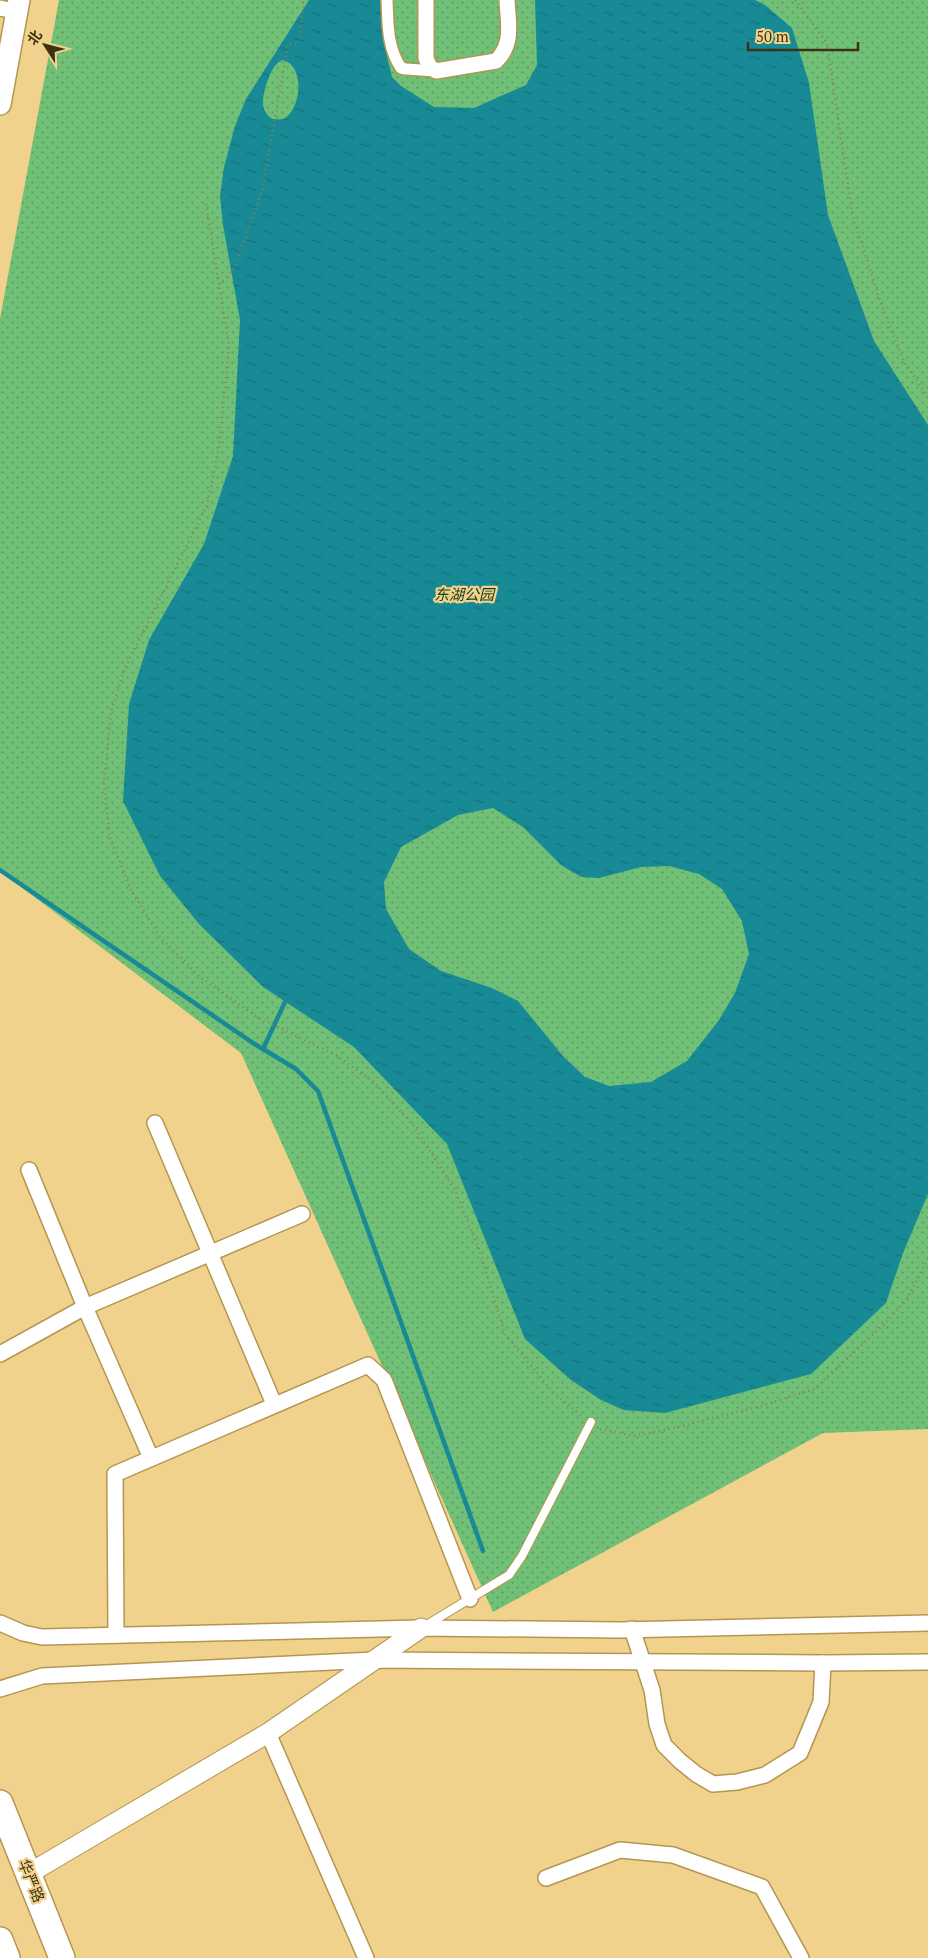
<svg xmlns="http://www.w3.org/2000/svg" width="928" height="1958" font-family="'PT Serif','Noto Sans SC',serif">
	<defs>
		<pattern id="park-dots" width="8" height="8" patternUnits="userSpaceOnUse" patternTransform="scale(1.25)"><rect width="8" height="8" fill="#70c077"/><path d="M2 2h.1M6 6h.1" fill="none" stroke="#5d9d60" stroke-width="1.8" stroke-linecap="round"/></pattern>
		<pattern id="water-ripples" width="26" height="14" patternUnits="userSpaceOnUse" patternTransform="scale(1.25)"><rect width="26" height="14" fill="#178a96"/><path d="M2 4q2-2 4 0t4 0M15 11q2-2 4 0t4 0" fill="none" stroke="#167179"/></pattern>
	</defs>
	<rect width="100%" height="100%" fill="#f1d28d"/>
	<!-- park -->
	<path fill="url(#park-dots)" d="M59 0H928V1429L823 1433 493 1612 241 1053 0 871V319Z"/>
	<!-- water -->
	<path fill="url(#water-ripples)" fill-rule="evenodd" d="M309 0H384V26L387 56 392 77 401 86 434 107 474 108 526 85 537 65 535 0H755L765 5 792 28 809 83 828 215 874 341 928 425V1194L903 1253 886 1303 811 1374 665 1413 624 1410 601 1400 571 1380 525 1339 447 1144 354 1047 263 987 199 924 160 876 123 801 129 704 149 640 204 544 233 456 240 320 223 225 220 196 224 167 235 126 246 99ZM283 60C306 66 301 111 283 119 280 120 275 119 272 119 267 115 264 111 263 105 262 94 271 62 283 60ZM493 808 523 827 561 865 581 877 599 878 641 867 669 866 699 874 722 889 742 921 749 954 735 993 719 1020 687 1061 651 1082 609 1086 585 1077 563 1056 518 1001 492 988 441 971 409 949 386 909 384 882 401 847 458 815Z"/>
	<g fill="none" stroke-linecap="round" stroke-linejoin="round">
		<!-- stream -->
		<g stroke="#178a96" stroke-width="4.5">
			<path d="M0 870 253 1043 296 1069 318 1091 483 1551"/>
			<path d="M263 1049 285 1002"/>
		</g>
		<defs>
			<path id="service" d="M425 1626 509 1575 522 1556 591 1422"/>
			<path id="pedestrian" d="M387 0C388 24 387 47 401 68L406 69 436 71"/>
			<g id="minor">
				<path d="M426 0V58L429 66 436 71 496 61C514 44 508 23 507 0"/>
				<path d="M0 8 16 11"/>
				<path d="M155 1123 274 1404"/>
				<path d="M29 1170 85 1307 151 1458"/>
				<path d="M0 1354 85 1307 302 1214"/>
				<path d="M0 1623 23 1633 42 1637 421 1628 620 1630 928 1623"/>
				<path d="M632 1629 652 1690 657 1724 664 1745 680 1761 696 1774 713 1784 737 1782 765 1775 800 1753 821 1702 823 1663"/>
				<path d="M116 1635 115 1474 368 1365 384 1380 470 1599"/>
				<path d="M0 1689 42 1676 374 1660 823 1663 928 1662"/>
				<path d="M268 1733 366 1958"/>
				<path d="M546 1878 620 1850 673 1855 762 1887 801 1958"/>
			</g>
			<path id="tertiary" d="M28 1874 268 1733 421 1628"/>
			<path id="secondary" d="M0 104 19 0"/>
			<g id="trunk">
				<path d="M0 1803 62 1958"/>
				<path d="M0 1940 7 1958"/>
			</g>
		</defs>
		<!-- service casing -->
		<use href="#service" stroke="#b49651" stroke-width="10"/>
		<!-- pedestrian casing -->
		<use href="#pedestrian" stroke="#b49651" stroke-width="14"/>
		<!-- minor casing -->
		<use href="#minor" stroke="#b49651" stroke-width="18"/>
		<!-- tertiary casing -->
		<use href="#tertiary" stroke="#b49651" stroke-width="21"/>
		<!-- secondary casing -->
		<use href="#secondary" stroke="#b49651" stroke-width="24"/>
		<!-- trunk casing -->
		<use href="#trunk" stroke="#b49651" stroke-width="28"/>
		<!-- path -->
		<g stroke="#937e4e" stroke-width="2.5" stroke-dasharray="1 4" stroke-linecap="butt">
			<path d="M795 0 827 43 852 212 879 298 903 360 928 397"/>
			<path d="M206 204 229 346 219 448 207 505 124 670 111 712 104 785 110 838 132 892 161 938 200 977 257 1017 336 1055 376 1084 414 1126 454 1188 479 1249 505 1334 552 1391 583 1417"/>
			<path d="M219 284 227 277 235 266 262 191 288 44H298L304 3 302 0"/>
			<path d="M600 1429 634 1436 665 1430 761 1406 814 1389 886 1323 907 1299 928 1259"/>
		</g>
		<!-- service -->
		<use href="#service" stroke="#fff" stroke-width="8"/>
		<!-- pedestrian -->
		<use href="#pedestrian" stroke="#fff" stroke-width="11"/>
		<!-- minor -->
		<use href="#minor" stroke="#fff" stroke-width="15"/>
		<!-- tertiary -->
		<use href="#tertiary" stroke="#fff" stroke-width="19"/>
		<!-- secondary -->
		<use href="#secondary" stroke="#fff" stroke-width="21"/>
		<!-- trunk -->
		<use href="#trunk" stroke="#fff" stroke-width="25"/>
	</g>
	<g text-anchor="middle" stroke-width="4.5" stroke-linejoin="round" paint-order="stroke">
		<!-- park labels -->
		<g font-size="15" font-style="italic" fill="#143d19" stroke="#f1d28d">
			<text x="464" y="600">东湖公园</text>
		</g>
		<!-- street labels -->
		<g font-size="15" fill="#3d3114" stroke="#f1d28d">
			<text transform="translate(31 1881) rotate(68)" y="5">华严路</text>
		</g>
	</g>
	<!-- north arrow -->
	<g transform="translate(45 45) rotate(306)" stroke="#f1d28d" stroke-width="4" paint-order="stroke">
	<path d="M0-4L9 19L0 12L-9 19Z" fill="#3d3114"/>
	<text y="-8" font-size="14" font-weight="bold" text-anchor="middle" fill="#3d3114">北</text>
	</g>
	<!-- scale -->
	<path d="M748 42v8h110v-8" fill="none" stroke="#3d3114" stroke-width="2.5"/>
	<text x="756" y="42" font-size="15" fill="#3d3114" stroke="#f1d28d" stroke-width="4" paint-order="stroke">50 m</text>
</svg>
